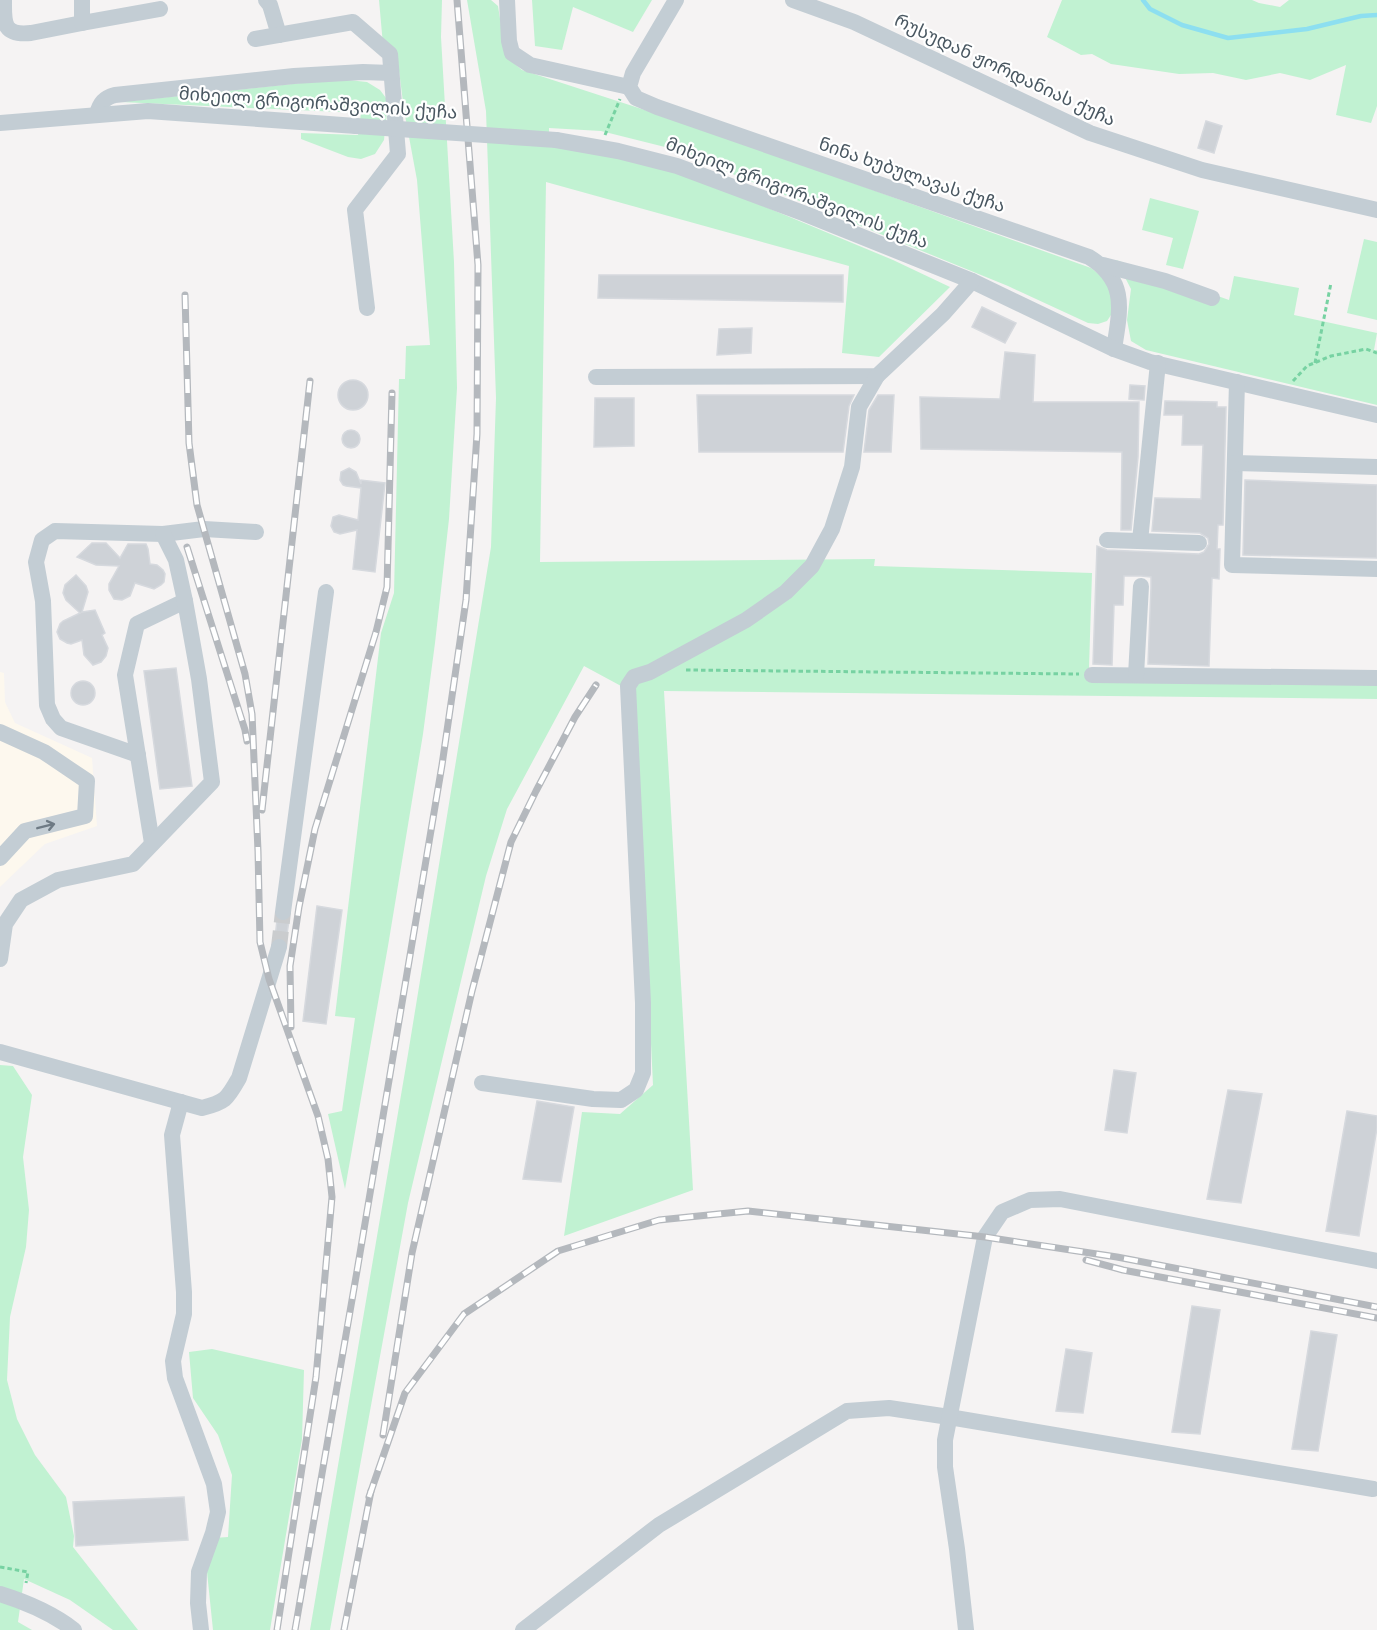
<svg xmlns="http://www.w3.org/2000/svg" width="1377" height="1630" font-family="'Fira Sans Condensed','Noto Sans Georgian',sans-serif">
	<rect width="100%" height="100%" fill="#f5f3f3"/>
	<!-- commercial -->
	<path fill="#fdf8ee" d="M0 672 4 673 5 702 15 723 92 758 97 826 45 844 0 887Z"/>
	<!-- green -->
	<g fill="#c1f2d2">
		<path d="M379 0H442L441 37 454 262 457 388 449 519 435 643 423 734 388 946 345 1189 328 1114 342 1111 355 1018 335 1016 381 633 394 593 399 379H405L406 346 430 345 417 180 404 110 397 55 384 56Z"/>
		<path d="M467 0H491L498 6 504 44 509 59 522 70 697 127 1091 268 1105 279 1112 294 1111 315 1107 321 1098 324 1088 323 1008 286 669 148 601 131 549 128V147L579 149 677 170 893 260 950 287 879 357 842 353 849 266 546 182 540 562 875 559 874 566 1092 573 1089 668 1377 683V699L664 691 693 1190 564 1236 582 1112 620 1114 653 1085 634 693 584 666 507 809 486 876 408 1203 330 1630H310L408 1054 491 547 496 398 486 111Z"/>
		<path d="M532 0H652L633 32 573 7 562 50 535 46Z"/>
		<path d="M1062 0H1252L1259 3 1280 7 1289 0H1377V106L1371 123 1336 115 1346 65 1310 80 1280 73 1246 80 1213 73 1179 74 1111 64 1092 54 1081 55 1047 37Z"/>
		<path d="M339 79 367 82 380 90 386 98 387 112 384 140 375 154 361 159 348 157 301 139V133L358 135 361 113 121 102Z"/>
		<path d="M1150 198 1199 211 1183 269 1166 265 1173 238 1142 230Z"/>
		<path d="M1364 239 1377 242V320L1347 313Z"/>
		<path d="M1116 260 1229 300 1234 276 1299 288 1294 315 1377 333 1374 350H1377V405L1146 350 1131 341 1127 320 1131 289Z"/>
		<path d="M0 1065 13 1066 32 1095 23 1157 29 1210 26 1247 10 1317 7 1380 17 1419 35 1455 66 1497 74 1536 73 1547 138 1630H113L70 1600 24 1579 18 1622 32 1630H0Z"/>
		<path d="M212 1349 304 1370 302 1439 270 1630H213L207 1572 214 1538 228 1537 232 1475 218 1435 193 1398 189 1352Z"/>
	</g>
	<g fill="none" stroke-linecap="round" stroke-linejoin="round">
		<!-- stream -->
		<path stroke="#8ddff0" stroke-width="4.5" d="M1143 0 1150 9 1182 25 1228 38 1307 29 1361 16 1377 15"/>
	</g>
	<!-- building -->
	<g fill="#ced2d7" stroke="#d6d9de" stroke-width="1.5">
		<path d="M1206 121 1222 126 1214 153 1198 148Z"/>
		<path d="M599 275H843V302L598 298Z"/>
		<path d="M982 307 1016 323 1005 343 972 327Z"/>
		<path d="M752 328 751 353 717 355 719 329Z"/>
		<path d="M1005 352 1035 355 1033 402H1139L1138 457 1131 530H1121L1122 452 921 449 920 397 1000 399Z"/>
		<circle cx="353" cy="395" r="15"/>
		<path d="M1130 385 1145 386 1144 400 1129 399Z"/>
		<path d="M697 395H854L849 406 843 452H699Z"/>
		<path d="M878 395H894L891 452H864L869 410Z"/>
		<path d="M595 398H634V446L594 447Z"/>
		<path d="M1165 401 1217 402V407H1226L1223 525H1218L1217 549H1220L1219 579 1212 578 1209 666 1148 664 1151 587V577L1141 576H1124L1123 605H1114L1112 665 1093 664 1097 546 1107 550 1199 554 1204 552 1209 544 1208 538 1200 533 1152 531 1155 498 1201 499 1203 445H1182L1183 415H1164Z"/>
		<circle cx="351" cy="439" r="9"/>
		<path d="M349 468 356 472 361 484V480L385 483 375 572 353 569 357 530 340 534 334 532 331 526 333 517 339 515 358 520 361 488 346 486 343 485 340 480 341 472Z"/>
		<path d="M1245 480 1377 485V558L1243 555Z"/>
		<path d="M92 543H106L120 558 128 544H146L148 549 150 564 157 565 163 570 165 574 164 582 161 585 154 589 135 583 130 596 122 600 114 599 109 590V584L119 566 96 565 77 557Z"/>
		<path d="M76 575 86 586 88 592 82 612 95 610 105 633 102 635 108 648 106 656 101 662 93 665 84 655 82 640 71 644 67 643 60 639 57 632 60 624 63 621 80 613 66 600 63 593 65 585Z"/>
		<path d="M176 668 192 786 160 789 144 671Z"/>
		<circle cx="83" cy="693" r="12"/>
		<path d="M317 906 342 910 326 1024 303 1021Z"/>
		<path d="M277 920 282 922 289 921 286 940 281 937 275 938Z"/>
		<path d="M1114 1070 1136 1073 1127 1133 1105 1130Z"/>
		<path d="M1228 1090 1262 1094 1241 1203 1207 1199Z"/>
		<path d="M537 1101 574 1107 561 1182 523 1179Z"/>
		<path d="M1347 1111 1377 1116V1128L1359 1236 1326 1231Z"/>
		<path d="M1192 1306 1220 1310 1200 1434 1172 1432Z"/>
		<path d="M1311 1331 1337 1335 1318 1451 1292 1449Z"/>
		<path d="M1066 1349 1092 1353 1083 1413 1056 1411Z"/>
		<path d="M184 1497 188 1540 76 1546 73 1502Z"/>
	</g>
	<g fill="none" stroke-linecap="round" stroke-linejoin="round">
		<!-- minor-tunnel -->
		<path stroke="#caccce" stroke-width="16" stroke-dasharray="16 8" stroke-linecap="butt" d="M279 947 283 912"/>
		<!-- path -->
		<g stroke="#77d2a2" stroke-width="3" stroke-dasharray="4.5 3" stroke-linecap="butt">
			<path d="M605 135 620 99"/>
			<path d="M1315 363 1331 283"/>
			<path d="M1293 381 1307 366 1331 356 1366 349 1377 353"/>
			<path d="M686 670 1079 674"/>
			<path d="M0 1567 28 1572 26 1583"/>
		</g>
		<!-- minor -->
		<g stroke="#c3cdd4" stroke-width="16">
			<path d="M4 0C4 22 2 36 31 33L82 23"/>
			<path d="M82 0V23L160 9"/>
			<path d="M266 0 270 5 279 35"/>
			<path d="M507 0 509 41 512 53 530 65 629 87"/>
			<path d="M676 0 633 73 629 87 636 98 657 107 1089 257C1128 281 1120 310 1114 349"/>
			<path d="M793 0 854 22 1090 133 1202 170 1377 210"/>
			<path d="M255 39 353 22 390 54 398 154 355 210 367 308"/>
			<path d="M97 114C100 103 104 98 115 95L294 76 363 72 391 73"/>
			<path d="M0 123 148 111 356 126"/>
			<path d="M556 140 618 151 677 166 803 213 972 281 1114 349 1150 362 1377 415"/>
			<path d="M1103 265 1165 281 1212 298"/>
			<path d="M596 377 877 376 943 314 972 281"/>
			<path d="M1237 382 1232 565 1377 569"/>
			<path d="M1235 463 1377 467"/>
			<path d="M1107 540 1199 543"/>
			<path d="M1140 541 1158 363"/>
			<path d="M1092 675 1377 678"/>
			<path d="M1136 675 1141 586"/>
			<path d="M0 732 44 752 87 781 85 816 25 831 0 858"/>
			<path d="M138 755 61 728 53 719 47 705 43 601 36 562 42 540 55 531 163 534 204 529 256 532"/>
			<path d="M152 843 125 675 137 624 185 601"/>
			<path d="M283 912 326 592"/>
			<path d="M0 959 5 924 21 900 58 880 133 864 212 782 199 679 185 601 176 560 163 534"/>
			<path d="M0 1052 202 1108C226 1102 227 1099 239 1078L279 947"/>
			<path d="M482 1083 593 1099 621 1100 636 1090 643 1073V1003L628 686 634 677 650 672 746 620 786 592 812 566 832 529 852 467 859 407 877 376"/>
			<path d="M181 1102 172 1135 184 1292V1314L173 1361 175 1378 214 1484 218 1512 213 1533 199 1572 198 1603 201 1630"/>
			<path d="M0 1594C26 1602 52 1613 74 1630"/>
			<path d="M523 1630 659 1525 847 1411 889 1408 949 1417 1373 1489"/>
			<path d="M966 1630 957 1549 945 1467V1440L985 1237 1002 1212 1030 1200 1060 1199 1377 1261"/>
		</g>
		<defs>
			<g id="rail">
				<path d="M185 295 189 443 197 505 245 674 252 714 258 851 260 942 269 979 318 1116 328 1159 332 1197 316 1377 277 1630"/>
				<path d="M187 547 245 730 247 741"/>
				<path d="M262 810 310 381"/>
				<path d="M291 1027 290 966 299 907 315 829 376 632 387 587 392 393"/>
				<path d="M1086 1260 1123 1270 1377 1318"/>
				<path d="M383 1435 412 1253 472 991 511 842 536 791 575 717 596 685"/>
				<path d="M369 1497 405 1393 464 1314 558 1251 659 1220 748 1211 985 1237 1117 1257 1377 1307"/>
				<path d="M295 1630 357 1271 442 765 466 600 477 434 478 265 457 0"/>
				<path d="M344 1630 371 1491"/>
			</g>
		</defs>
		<!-- rail casing -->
		<use href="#rail" stroke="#b4b8bd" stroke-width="7"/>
		<!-- rail -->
		<use href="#rail" stroke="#fff" stroke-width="4.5" stroke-dasharray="14" stroke-linecap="butt"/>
		<!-- minor-bridge -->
		<path stroke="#c3cdd4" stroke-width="16" d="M356 126 556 140"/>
	</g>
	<!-- one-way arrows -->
	<defs><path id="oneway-shaft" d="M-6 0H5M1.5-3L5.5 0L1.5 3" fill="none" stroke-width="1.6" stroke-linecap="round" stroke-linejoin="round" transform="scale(1.5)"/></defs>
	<use stroke="#6e7a84" href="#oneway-shaft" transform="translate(46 826) rotate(-14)"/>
	<g text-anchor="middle" stroke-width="4.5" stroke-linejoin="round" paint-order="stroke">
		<!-- street labels -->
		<g font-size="18" fill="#495761" stroke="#fff">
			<text transform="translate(1005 70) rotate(25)" y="6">რუსუდან ჟორდანიას ქუჩა</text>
			<text transform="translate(318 103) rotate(4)" y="6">მიხეილ გრიგორაშვილის ქუჩა</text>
			<text transform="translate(912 175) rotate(19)" y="6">ნინა ხუბულავას ქუჩა</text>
			<text transform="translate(797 193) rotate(21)" y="6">მიხეილ გრიგორაშვილის ქუჩა</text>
		</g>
	</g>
</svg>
